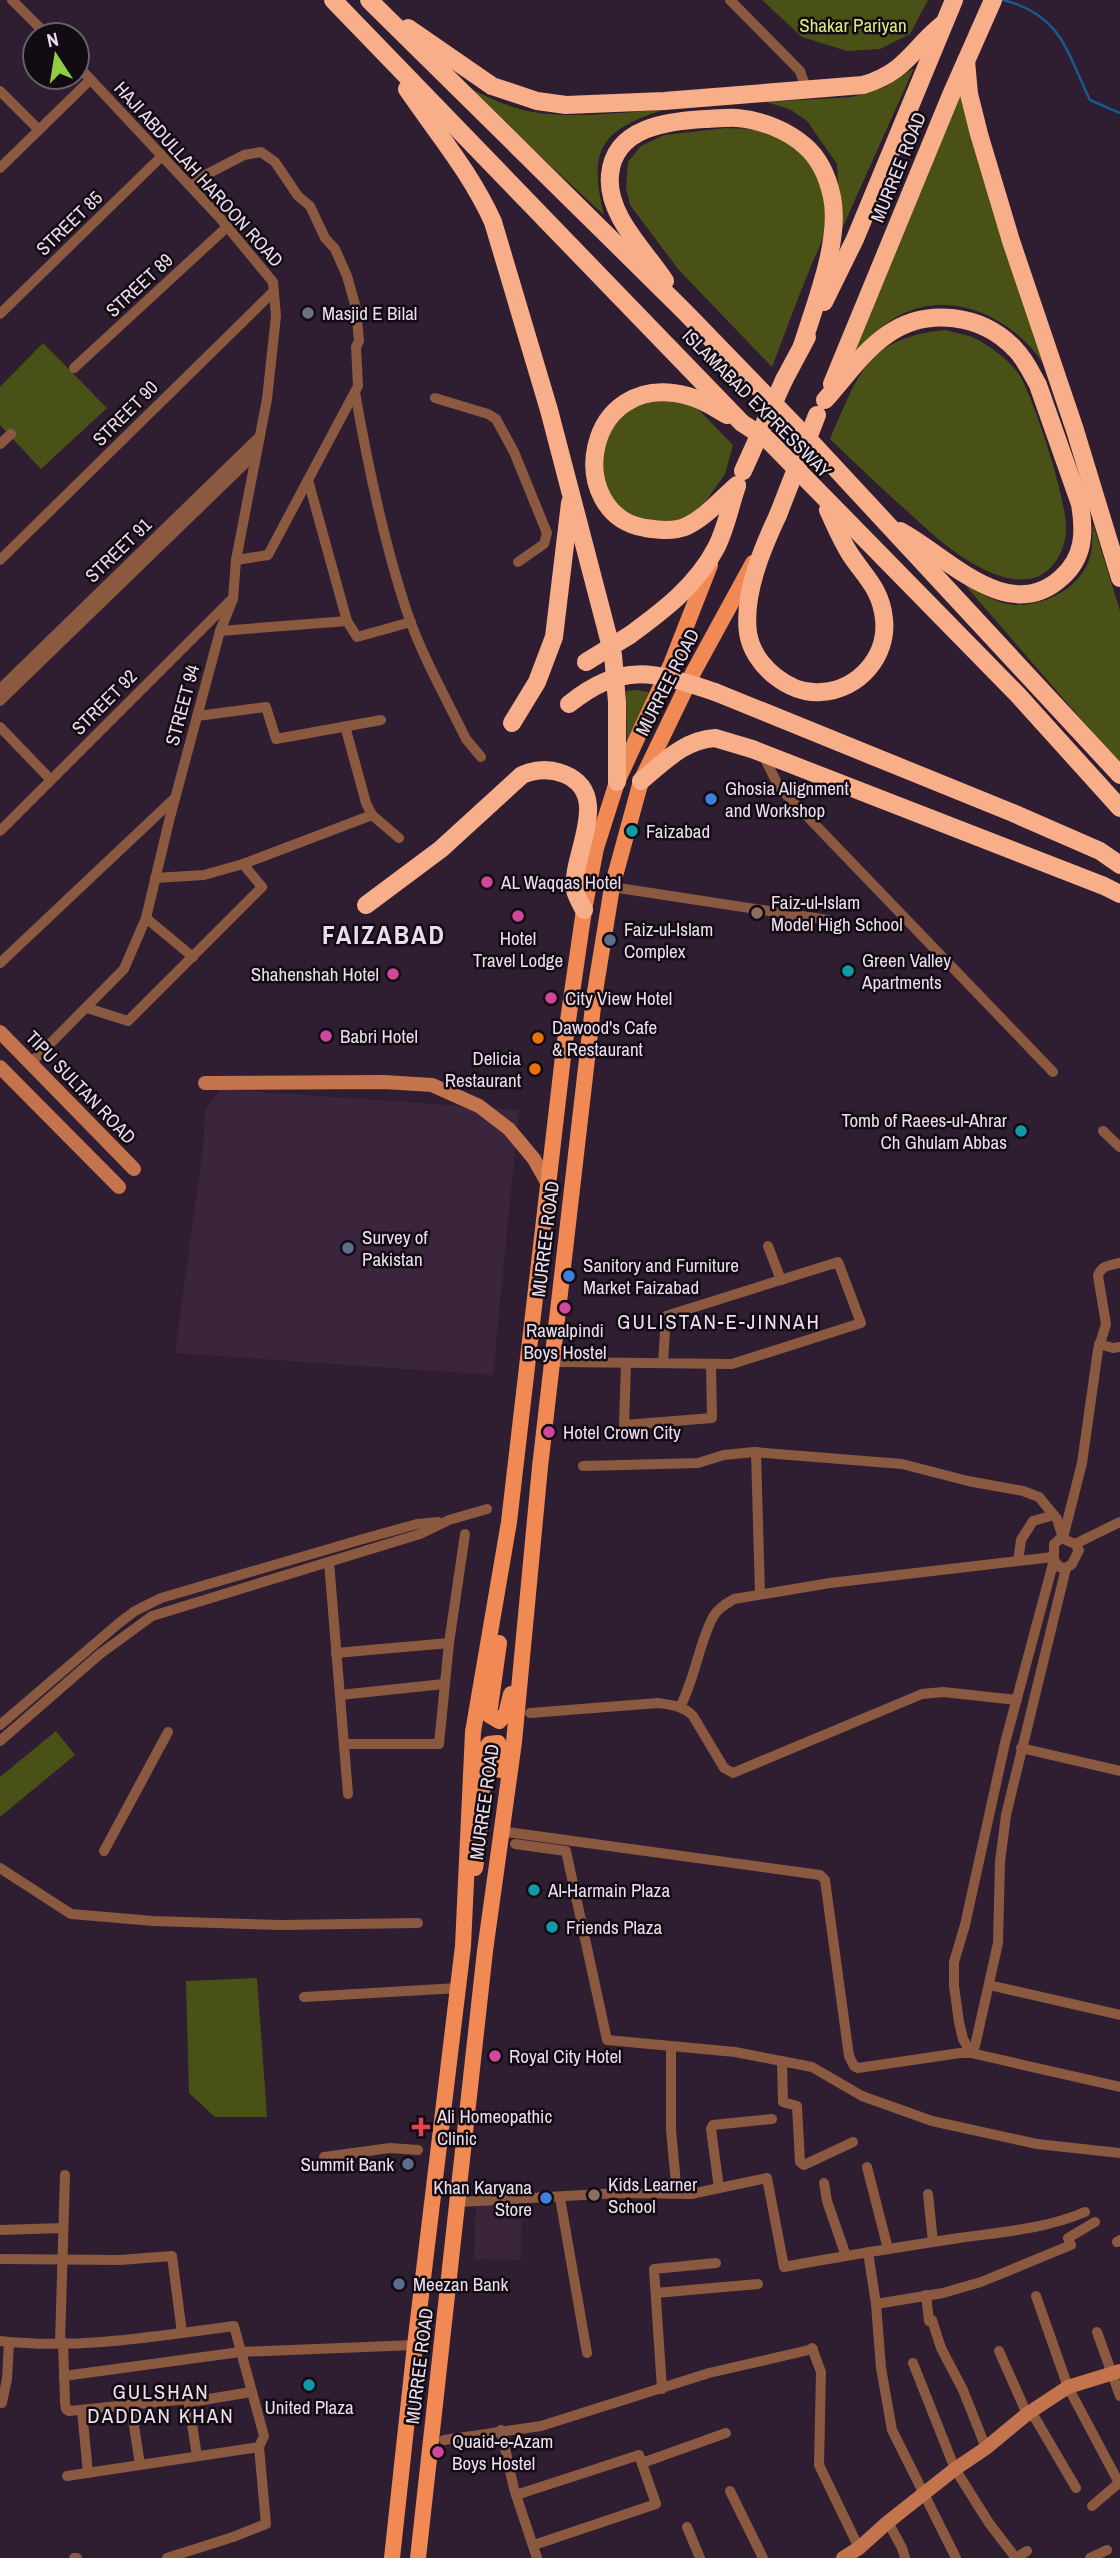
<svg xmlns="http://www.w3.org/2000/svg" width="1120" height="2558" font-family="'Archivo Narrow',sans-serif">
	<rect width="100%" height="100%" fill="#2f1d31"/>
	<!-- built -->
	<g fill="#3b253d">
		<path d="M220 1089 519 1110 493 1375 175 1353 203 1148 205 1110Z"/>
		<path d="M476 2202 522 2203 521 2260 474 2259Z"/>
	</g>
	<!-- green -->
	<g fill="#4a5117">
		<path d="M762 0H928L910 34 880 49 847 51 802 37Z"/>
		<path d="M914 68 841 231 837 164 807 121 791 110 767 102 852 97 885 87Z"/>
		<path d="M463 85C486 96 508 108 533 112 575 119 621 112 663 110 600 130 588 150 604 215Z"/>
		<path d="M960 88 1044 364C1013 319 957 290 904 313 884 322 869 338 854 354Z"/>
		<path d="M726 128C744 129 763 128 779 137 808 152 831 187 827 221 825 237 817 252 811 266 797 300 785 333 772 367L678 269 630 205 626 188 628 162 641 146 664 135Z"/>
		<path d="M945 330C955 333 967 334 976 339 990 346 1012 362 1020 376 1035 402 1069 505 1066 533 1064 551 1055 568 1039 576 1022 584 999 577 983 569 954 555 930 532 907 511 881 488 855 463 830 439 859 374 866 338 945 330Z"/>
		<path d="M43 343 107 408 41 469 0 425V387Z"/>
		<path d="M675 399 696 407 733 445 725 474 699 511 680 521 654 524 623 510 608 494 599 474 604 437 615 419 643 401Z"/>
		<path d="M1093 524 1120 611V764L965 585C976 591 988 598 1000 602 1033 613 1081 591 1090 557 1093 547 1092 534 1093 524Z"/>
		<path d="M636 690 649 692 627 744 626 691Z"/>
		<path d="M56 1731 75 1755 0 1817V1777Z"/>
		<path d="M257 1978 267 2117H215L189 2093 186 1981Z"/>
	</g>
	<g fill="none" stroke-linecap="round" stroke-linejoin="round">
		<!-- stream -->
		<path stroke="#175a8f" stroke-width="2.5" d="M1003 0C1062 15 1066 51 1090 100L1120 113"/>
		<!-- street -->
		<g stroke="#8a5940" stroke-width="10">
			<path d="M12 0 47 35"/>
			<path d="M730 0 800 71 807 91"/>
			<path d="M0 91 39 130"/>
			<path d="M0 168 90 80"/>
			<path d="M188 184 244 155 261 152 275 162 298 196 310 206 325 238 335 249 347 276 356 308 359 341 356 347 358 386 268 555 236 560"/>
			<path d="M0 314 162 156"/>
			<path d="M74 368 227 227"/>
			<path d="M355 392C368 467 383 540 407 612 422 656 446 698 466 739L481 757"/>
			<path d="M435 398 488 414 496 419 514 452 547 533 544 544 518 562"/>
			<path d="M0 444 11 434"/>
			<path d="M308 480 347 621 357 637 411 622"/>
			<path d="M0 560 274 291"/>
			<path d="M220 631 347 621"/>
			<path d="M0 689 260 436"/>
			<path d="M0 701 257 452"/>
			<path d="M197 716 266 707 276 739 381 720"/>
			<path d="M345 726 366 803 372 815 399 838"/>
			<path d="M0 727 51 780"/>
			<path d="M762 753 779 787 1053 1072"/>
			<path d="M0 831 230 601"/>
			<path d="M155 878 204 875 243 864 372 815"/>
			<path d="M612 887 828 920"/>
			<path d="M146 918 193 957"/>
			<path d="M0 963 175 798"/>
			<path d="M87 1008 128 1021 262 887 243 864"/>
			<path d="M30 1064 124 969 146 918 169 821 220 631 233 599 236 560 267 399 276 316 273 282 220 218 77 65"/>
			<path d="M1103 1131 1120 1147"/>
			<path d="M768 1246 781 1280"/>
			<path d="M1099 1344 1113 1348 1120 1347"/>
			<path d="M552 1361 561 1362 732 1364 861 1323 838 1262 666 1316 663 1363"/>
			<path d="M626 1363 624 1425 712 1418 711 1364"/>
			<path d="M756 1452 760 1594"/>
			<path d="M583 1466 698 1463 724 1455 754 1452 902 1464 968 1481 1023 1491 1039 1497 1057 1519 1063 1538"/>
			<path d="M1061 1538 1075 1544 1079 1550 1072 1564 1066 1568 1059 1567 1054 1560V1544Z"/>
			<path d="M1063 1538 1082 1463 1098 1350 1106 1324 1098 1276C1101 1265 1111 1265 1120 1263"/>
			<path d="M1075 1544 1120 1522"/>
			<path d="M1018 1561 1021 1540 1033 1521 1054 1515"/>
			<path d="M329 1562 348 1794"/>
			<path d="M336 1653 449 1643"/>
			<path d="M340 1695 444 1684"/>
			<path d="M680 1707C695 1679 699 1643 713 1617 718 1608 726 1604 734 1599L830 1583 1053 1557"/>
			<path d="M530 1713 658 1703C672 1705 684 1706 693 1716L724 1768 733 1773 922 1694 943 1692 1017 1700"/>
			<path d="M0 1725 119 1623 135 1611 161 1598 363 1539 417 1524 438 1522"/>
			<path d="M0 1741 100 1654 152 1616 420 1534 449 1520 487 1509"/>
			<path d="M344 1744H439L449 1643 465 1534"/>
			<path d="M1021 1748 1120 1771"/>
			<path d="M500 1831 820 1875 825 1880 849 2056 854 2066 858 2068 960 2053H971L1120 2087"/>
			<path d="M515 1844 566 1851 607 2040 735 2052 812 2067 862 2096 932 2121 1037 2144 1120 2153"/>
			<path d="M104 1851 168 1732"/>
			<path d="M0 1868 71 1914 153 1921 280 1925 418 1923"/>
			<path d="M989 1985 1120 2015"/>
			<path d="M304 1997 458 1988"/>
			<path d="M671 2047V2130L677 2194"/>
			<path d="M971 2053 963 2039 959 2022 954 1986V1962L965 1925 1005 1743 1054 1560"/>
			<path d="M971 2053 975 2046 998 1943 1000 1862 1006 1815 1066 1568"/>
			<path d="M782 2061 783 2102 797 2106 800 2162 804 2165 853 2142"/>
			<path d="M324 2157 390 2148 418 2150"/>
			<path d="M867 2167 888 2249"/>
			<path d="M824 2183 827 2201 846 2256"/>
			<path d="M719 2188 711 2129 713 2125 772 2119"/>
			<path d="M928 2194 933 2242"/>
			<path d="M560 2198 587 2353"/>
			<path d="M459 2202 619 2193 691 2194 767 2178 784 2267C842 2256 901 2247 959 2238 1001 2232 1045 2229 1085 2212"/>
			<path d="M0 2230 63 2228"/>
			<path d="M1117 2242 1120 2240"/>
			<path d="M868 2252 876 2304"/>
			<path d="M0 2259 120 2260 172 2256 182 2333"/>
			<path d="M656 2293 758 2284"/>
			<path d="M926 2295 929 2321 932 2320 941 2348 963 2390 986 2448"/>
			<path d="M1036 2296 1068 2387 1119 2483"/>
			<path d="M1097 2332 1120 2396"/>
			<path d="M0 2341C77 2350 158 2336 234 2326L264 2436 259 2447 67 2476"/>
			<path d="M63 2342 65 2402 66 2409 69 2411 188 2399 197 2401 251 2392"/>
			<path d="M60 2343 65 2175"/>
			<path d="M812 2348 821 2372 819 2465 859 2548"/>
			<path d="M999 2351 1027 2414 1035 2418 1076 2488"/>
			<path d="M913 2363 955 2469 989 2523 1015 2557"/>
			<path d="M64 2376 240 2352 415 2345"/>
			<path d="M662 2389 654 2269 716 2263"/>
			<path d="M188 2399 197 2456"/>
			<path d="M2 2403 7 2379 9 2342"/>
			<path d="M131 2406 140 2465"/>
			<path d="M82 2411 88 2473"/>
			<path d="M501 2430 514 2489 537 2558"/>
			<path d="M444 2440 541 2426 709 2373 813 2349"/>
			<path d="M642 2463 726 2433"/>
			<path d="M730 2491 763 2558"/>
			<path d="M516 2495 639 2455 656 2504 534 2545"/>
			<path d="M1092 2506 1120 2482"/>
			<path d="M888 2522 902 2548 905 2558"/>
			<path d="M687 2527 700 2558"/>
			<path d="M74 2558H77"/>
			<path d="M167 2558 233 2537 266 2524 259 2447"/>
			<path d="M956 2558 892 2430 881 2368 876 2304 943 2293 981 2282 1071 2245 1068 2238 1095 2222"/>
			<path d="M1016 2558 1027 2551"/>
			<path d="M1090 2558 1107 2550"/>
		</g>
		<!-- secondary -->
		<g stroke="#c3744c" stroke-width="14">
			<path d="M0 1032 134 1169"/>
			<path d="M0 1067 119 1187"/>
			<path d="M205 1083 384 1082 432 1085 479 1106 509 1129 534 1159 548 1184"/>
			<path d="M843 2558 859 2548 888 2522 955 2469 986 2448 1027 2414 1068 2387 1120 2371"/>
		</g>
		<!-- primary -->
		<g stroke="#f08954" stroke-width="16">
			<path d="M499 1643 489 1715 499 1721 506 1714 511 1694"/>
			<path d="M475 1868 479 1842 485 1750 489 1744 498 1743 502 1750 500 1770"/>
			<path d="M392 2558 415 2345 463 1946 473 1732 509 1522 564 1048 584 910 596 848 617 782 672 662 710 565"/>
			<path d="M418 2558 485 1951 514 1742 540 1467 594 998 612 887 641 781 694 671 753 563"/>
		</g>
		<!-- highway -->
		<g stroke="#f9ae8a" stroke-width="18">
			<path d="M333 0 742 423 768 440 1018 695 1120 808"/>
			<path d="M369 0 684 311 813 444 1120 775"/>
			<path d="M408 28 492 86 537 101 566 105 664 101 863 85C907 72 912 48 944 23"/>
			<path d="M966 61 969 94 979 134 1011 241 1075 430 1120 578"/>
			<path d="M407 89C437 133 471 173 493 222L549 410 613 655 617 702V782"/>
			<path d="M665 281C645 250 606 215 610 175 614 127 668 121 705 119 716 119 727 117 737 118 761 120 787 130 805 146 820 159 828 178 832 197 841 240 815 304 802 346"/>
			<path d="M824 302 855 239 954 0"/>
			<path d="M784 380 807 337"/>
			<path d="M832 384 951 95 993 0"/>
			<path d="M825 400C845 378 863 351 888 334 927 307 982 314 1015 349 1025 359 1031 372 1038 385L1080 504C1085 533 1084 558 1061 578 1008 626 947 556 900 531"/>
			<path d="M727 415C715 408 702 399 688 396 583 368 563 514 645 528 659 530 674 532 687 526 706 517 721 499 737 485"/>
			<path d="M778 515C762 549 743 594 748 633 753 665 789 695 821 692 859 690 888 656 884 619 881 589 865 577 850 554 841 540 835 525 828 510"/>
			<path d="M630 635C664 610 696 586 716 548 726 529 730 506 737 486"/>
			<path d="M715 692 1013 813 1100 851 1120 865"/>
			<path d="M512 723 537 682 554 637 570 503"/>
			<path d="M641 781C664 762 684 740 715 738L752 749 1104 886 1120 894"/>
			<path d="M366 905 441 849 522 775C536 769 549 768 564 774 614 794 570 856 575 890 576 896 581 904 584 910"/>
		</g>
		<!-- highway-bridge -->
		<g stroke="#f9ae8a" stroke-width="18">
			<path d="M743 471 784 380"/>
			<path d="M778 515 817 415"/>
			<path d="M586 662 630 635"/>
			<path d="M569 704C623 661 654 672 715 692"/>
		</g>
	</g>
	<!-- markers -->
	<circle fill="#6b7280" stroke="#120b13" stroke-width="2.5" cx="308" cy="313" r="7"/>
	<g fill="#3f7fe0" stroke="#120b13" stroke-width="2.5">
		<circle cx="711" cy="799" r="7"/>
		<circle cx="569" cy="1276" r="7"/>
		<circle cx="546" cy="2198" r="7"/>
	</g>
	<g fill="#0f9aa8" stroke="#120b13" stroke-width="2.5">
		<circle cx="632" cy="831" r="7"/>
		<circle cx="848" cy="971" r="7"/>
		<circle cx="1021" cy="1131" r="7"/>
		<circle cx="534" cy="1890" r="7"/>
		<circle cx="552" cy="1927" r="7"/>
		<circle cx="309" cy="2385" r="7"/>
	</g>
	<g fill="#d1479c" stroke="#120b13" stroke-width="2.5">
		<circle cx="487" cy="882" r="7"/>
		<circle cx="518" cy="916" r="7"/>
		<circle cx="393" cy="974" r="7"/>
		<circle cx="551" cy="998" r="7"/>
		<circle cx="326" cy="1036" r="7"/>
		<circle cx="565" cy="1308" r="7"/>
		<circle cx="549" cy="1432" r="7"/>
		<circle cx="495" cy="2056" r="7"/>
		<circle cx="438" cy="2452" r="7"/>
	</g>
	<g fill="#8d6e63" stroke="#120b13" stroke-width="2.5">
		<circle cx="757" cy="913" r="7"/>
		<circle cx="594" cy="2195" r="7"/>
	</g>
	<g fill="#5c6f8a" stroke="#120b13" stroke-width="2.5">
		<circle cx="610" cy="940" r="7"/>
		<circle cx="348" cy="1248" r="7"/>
		<circle cx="408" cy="2164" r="7"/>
		<circle cx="399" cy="2284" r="7"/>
	</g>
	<g fill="#e8710a" stroke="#120b13" stroke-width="2.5">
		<circle cx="538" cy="1038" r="7"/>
		<circle cx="535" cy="1069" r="7"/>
	</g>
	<path fill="#e0444e" stroke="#120b13" stroke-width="2.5" d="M417.5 2116.5h7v7h7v7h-7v7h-7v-7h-7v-7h7z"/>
	<g text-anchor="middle" stroke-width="5" stroke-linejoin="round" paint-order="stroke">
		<!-- park labels -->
		<g font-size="19" fill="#dceb7c" stroke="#120b13">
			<text x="853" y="32">Shakar Pariyan</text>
		</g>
		<!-- street labels -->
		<g font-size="19" fill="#eadeeb" stroke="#120b13">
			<text transform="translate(898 167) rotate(-68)" y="7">MURREE ROAD</text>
			<text transform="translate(199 174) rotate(48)" y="7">HAJI ABDULLAH HAROON ROAD</text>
			<text transform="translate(69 223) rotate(-44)" y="7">STREET 85</text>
			<text transform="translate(139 285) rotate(-43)" y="7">STREET 89</text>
			<text transform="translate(757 403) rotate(45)" y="7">ISLAMABAD EXPRESSWAY</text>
			<text transform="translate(125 413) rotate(-45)" y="7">STREET 90</text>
			<text transform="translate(118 550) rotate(-44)" y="7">STREET 91</text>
			<text transform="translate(667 682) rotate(-63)" y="7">MURREE ROAD</text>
			<text transform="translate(104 702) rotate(-45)" y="7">STREET 92</text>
			<text transform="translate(182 705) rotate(-75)" y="7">STREET 94</text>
			<text transform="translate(81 1087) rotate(46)" y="7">TIPU SULTAN ROAD</text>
			<text transform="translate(545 1239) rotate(-83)" y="7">MURREE ROAD</text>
			<text transform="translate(484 1802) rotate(-82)" y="7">MURREE ROAD</text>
			<text transform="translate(419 2366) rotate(-83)" y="7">MURREE ROAD</text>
		</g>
		<!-- poi labels -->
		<g font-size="19" fill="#eadeeb" stroke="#120b13" text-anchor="start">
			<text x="322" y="320">Masjid E Bilal</text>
			<text x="725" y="795">Ghosia Alignment<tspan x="725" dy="22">and Workshop</tspan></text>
			<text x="646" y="838">Faizabad</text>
			<text x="501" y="889">AL Waqqas Hotel</text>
			<text x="771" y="909">Faiz-ul-Islam<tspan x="771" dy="22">Model High School</tspan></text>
			<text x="624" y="936">Faiz-ul-Islam<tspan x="624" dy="22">Complex</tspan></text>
			<text x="518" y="945" text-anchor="middle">Hotel<tspan x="518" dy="22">Travel Lodge</tspan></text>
			<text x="862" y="967">Green Valley<tspan x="862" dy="22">Apartments</tspan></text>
			<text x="379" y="981" text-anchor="end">Shahenshah Hotel</text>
			<text x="565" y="1005">City View Hotel</text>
			<text x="552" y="1034">Dawood's Cafe<tspan x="552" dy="22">&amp; Restaurant</tspan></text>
			<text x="340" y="1043">Babri Hotel</text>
			<text x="521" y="1065" text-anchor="end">Delicia<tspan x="521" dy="22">Restaurant</tspan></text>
			<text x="1007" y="1127" text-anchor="end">Tomb of Raees-ul-Ahrar<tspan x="1007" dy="22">Ch Ghulam Abbas</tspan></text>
			<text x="362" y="1244">Survey of<tspan x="362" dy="22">Pakistan</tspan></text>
			<text x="583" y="1272">Sanitory and Furniture<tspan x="583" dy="22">Market Faizabad</tspan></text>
			<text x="565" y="1337" text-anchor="middle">Rawalpindi<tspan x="565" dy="22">Boys Hostel</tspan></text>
			<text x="563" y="1439">Hotel Crown City</text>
			<text x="548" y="1897">Al-Harmain Plaza</text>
			<text x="566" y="1934">Friends Plaza</text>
			<text x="509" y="2063">Royal City Hotel</text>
			<text x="437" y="2123">Ali Homeopathic<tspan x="437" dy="22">Clinic</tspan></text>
			<text x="394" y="2171" text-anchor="end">Summit Bank</text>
			<text x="608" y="2191">Kids Learner<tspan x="608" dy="22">School</tspan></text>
			<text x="532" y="2194" text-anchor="end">Khan Karyana<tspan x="532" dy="22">Store</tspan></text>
			<text x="413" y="2291">Meezan Bank</text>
			<text x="309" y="2414" text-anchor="middle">United Plaza</text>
			<text x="452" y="2448">Quaid-e-Azam<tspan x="452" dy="22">Boys Hostel</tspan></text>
		</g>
		<!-- neighbourhood labels -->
		<g font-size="21" letter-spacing="2" fill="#eadeeb" stroke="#120b13">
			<text x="719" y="1329">GULISTAN-E-JINNAH</text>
			<text x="161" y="2399">GULSHAN<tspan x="161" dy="24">DADDAN KHAN</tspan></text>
		</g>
		<!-- district labels -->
		<g font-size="26" font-weight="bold" letter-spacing="2" fill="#eadeeb" stroke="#120b13">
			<text x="384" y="944">FAIZABAD</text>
		</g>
	</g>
	<!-- north arrow -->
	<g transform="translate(56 56) rotate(348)"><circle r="33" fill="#120b13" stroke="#685f69" stroke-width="2"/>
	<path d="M0-5L12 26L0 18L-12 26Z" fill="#90cd41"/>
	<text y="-10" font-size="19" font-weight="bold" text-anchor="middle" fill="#eadeeb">N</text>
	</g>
</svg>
